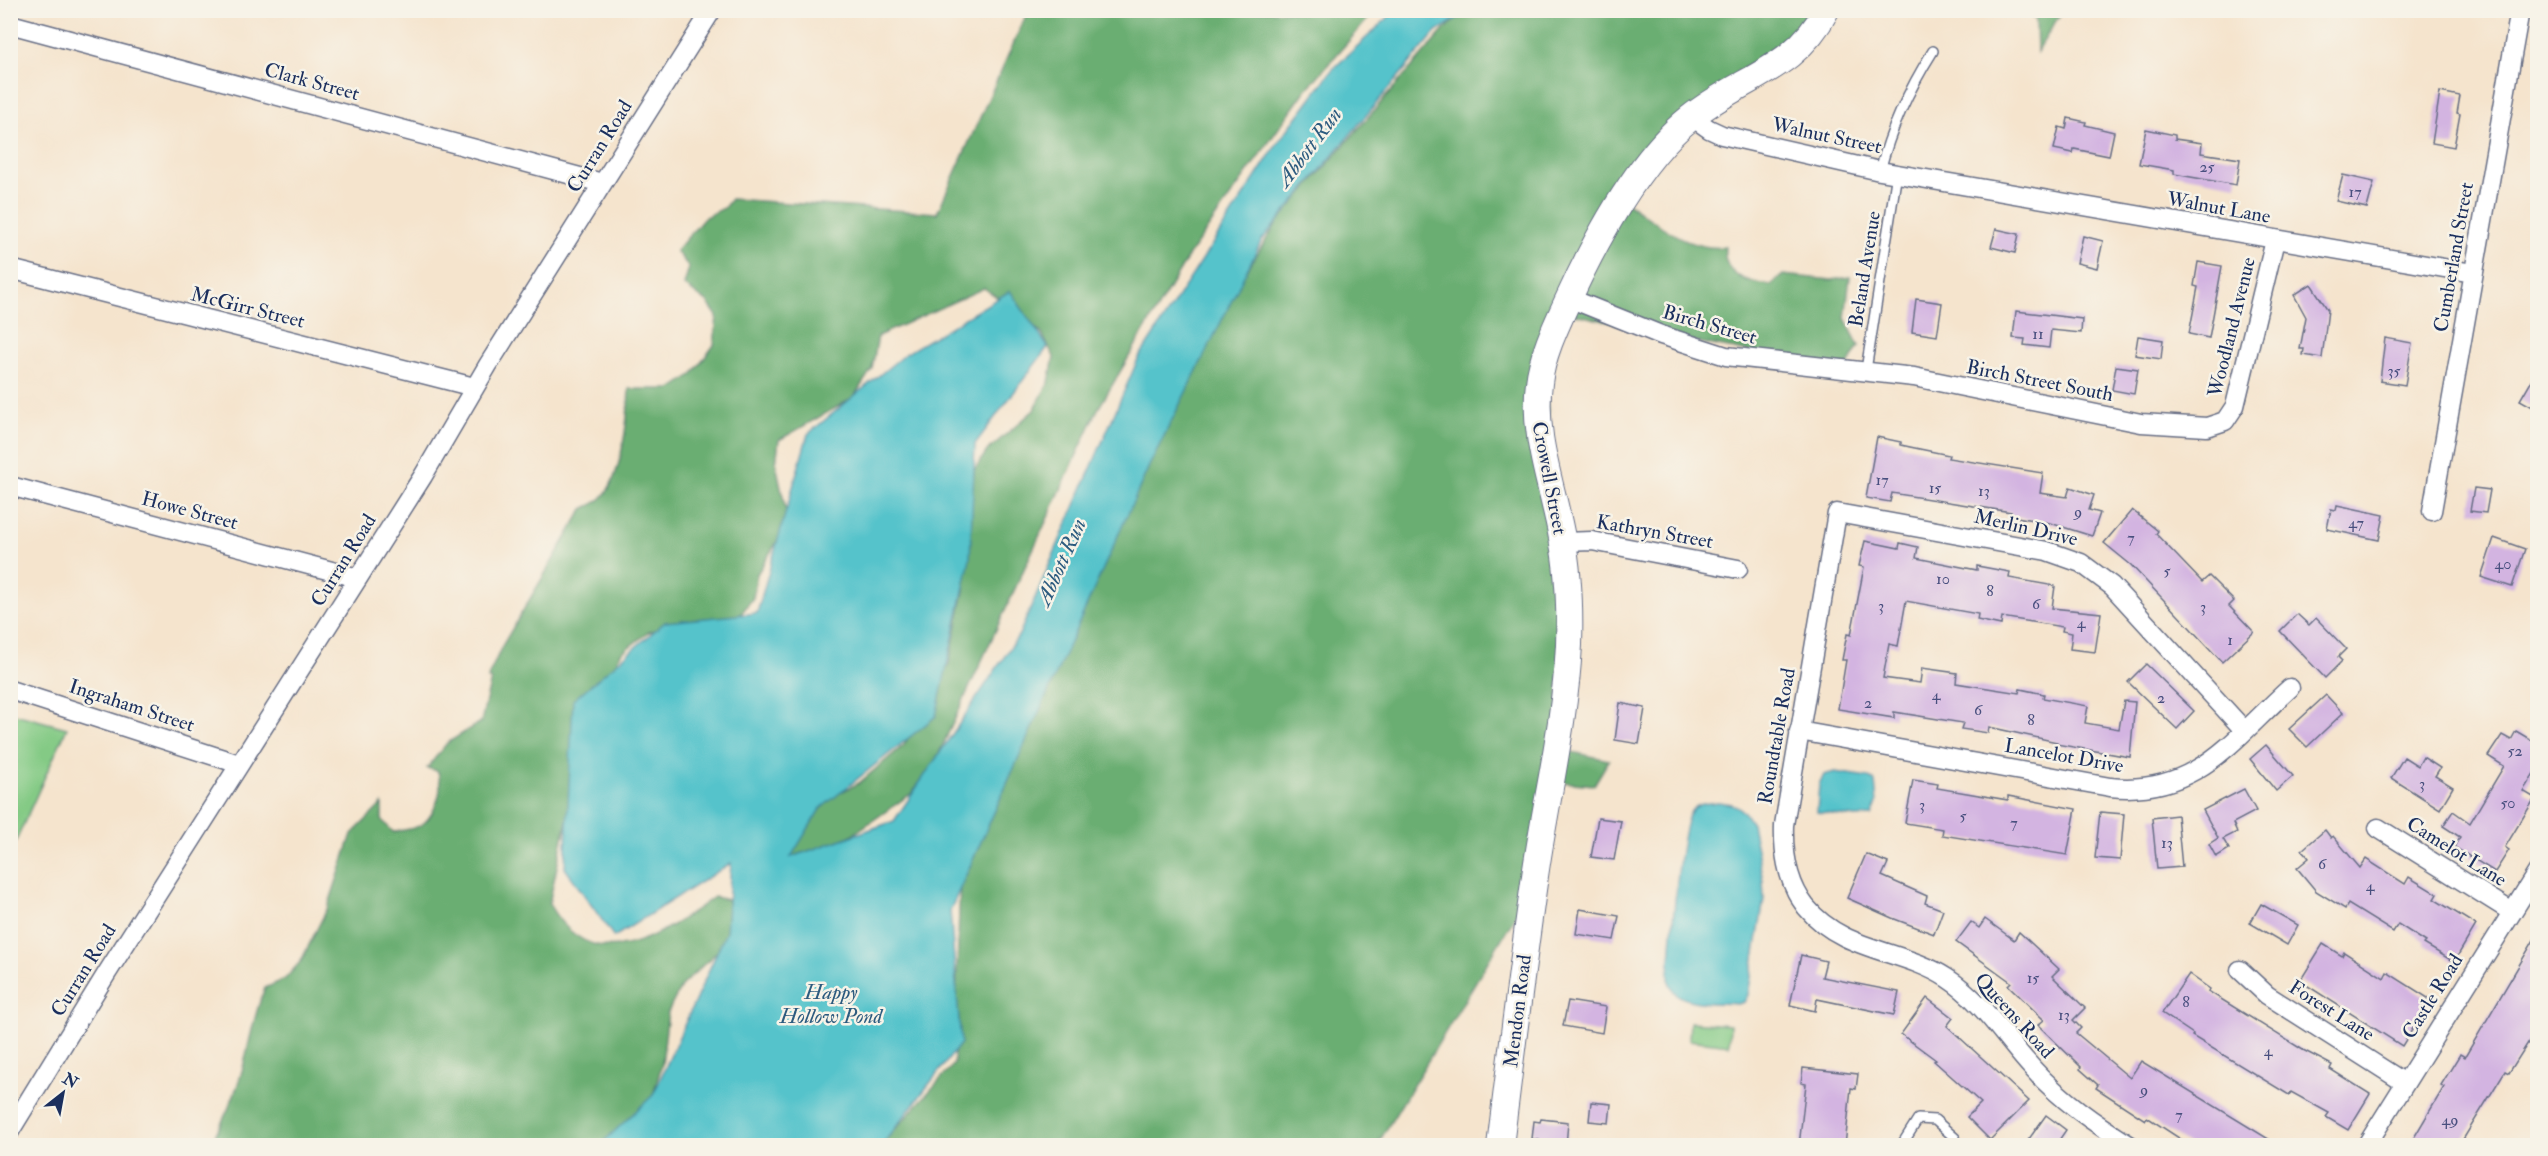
<svg xmlns="http://www.w3.org/2000/svg" width="2548" height="1156" font-family="'IM FELL Double Pica',serif">
	<rect width="100%" height="100%" fill="#f7f3e8"/>
	<filter id="ink" filterUnits="userSpaceOnUse"><feTurbulence type="fractalNoise" baseFrequency=".0167" numOctaves="2"/><feDisplacementMap in="SourceGraphic" scale="12" xChannelSelector="R" yChannelSelector="G"/><feConvolveMatrix kernelMatrix="1 2 1 2 8 2 1 2 1" color-interpolation-filters="sRGB"/></filter>
	<filter id="wash" filterUnits="userSpaceOnUse"><feTurbulence type="fractalNoise" baseFrequency=".008" numOctaves="4" result="noise"/><feDisplacementMap in="SourceGraphic" scale="24" xChannelSelector="R" yChannelSelector="G"/><feGaussianBlur stdDeviation="1.35" result="paint"/><feColorMatrix in="noise" values="0 0 0 0 0 0 0 0 0 0 0 0 0 0 0 0 0 1.4 0 .05"/><feComposite in="paint" operator="in"/></filter>
	<g filter="url(#wash)">
		<rect width="100%" height="100%" fill="#f5e4cd"/>
		<!-- green -->
		<g fill="#84ca85" stroke="#507c72" stroke-width="1.5">
			<path d="M11 713 67 728 11 852 10 713Z"/>
			<path d="M1690 1022 1730 1025 1729 1045 1689 1040Z"/>
		</g>
		<!-- forest -->
		<g fill="#6bae72" stroke="#436e68" stroke-width="1.5">
			<path d="M1028 11H1375L1305 91 1189 255 1098 409 934 764 912 793 852 835 786 868 762 872 831 797 859 783 904 745 949 664 964 591 974 470 987 451 1034 410 1049 382 1054 357 1042 334 1019 313 984 288 878 336 872 369 853 398 779 440 776 464 786 510 783 532 757 574 753 598 741 614 716 626H669L649 632 621 653 600 698 567 820 549 904C594 983 661 935 714 897L729 900 738 912 718 951 682 985 668 1012 662 1064 652 1099 623 1145 209 1146C226 1117 239 1088 246 1055 252 1031 255 1011 265 988L285 979 301 961 328 907 352 834 382 804V820L393 832C415 828 425 829 435 807 441 793 441 786 438 771L427 768 447 743 481 722 491 679H488L489 675 502 646 583 509C588 506 595 504 599 500 622 483 628 416 629 389H671L692 375 714 345 717 316 708 303 684 285 689 267 676 251 705 217 724 208 731 199 937 213Z"/>
			<path d="M1465 11H1826L1825 14 1695 111 1624 201C1654 220 1688 252 1725 247 1722 275 1747 283 1771 285L1783 275 1832 280 1850 277 1845 318 1859 346 1845 370 1697 342 1570 313 1543 360 1560 540 1558 749 1609 760 1594 785 1551 781 1533 887 1377 1145 880 1146 954 1064 960 880 1202 341 1278 221 1444 30Z"/>
			<path d="M2024 11H2062L2037 52 2036 20Z"/>
		</g>
		<!-- water -->
		<g fill="#55c3cb" stroke="#387994" stroke-width="1.5">
			<path d="M1396 10 1469 11 1436 32 1262 240 1150 464 950 911 961 1043 882 1145H600L653 1095 726 932 731 863 614 937 565 868 573 700 665 622 757 613 808 434 905 354 1010 291 1048 347 975 444 970 559 936 716 820 809 791 857 894 821 1019 635 1138 359 1277 144 1332 70Z"/>
			<path d="M1835 772 1868 777 1875 782 1877 803 1872 816 1855 817 1817 812 1819 784 1824 775Z"/>
			<path d="M1718 802 1732 804 1744 812 1752 824 1763 881 1764 899 1748 995 1744 1002 1737 1004C1719 1002 1680 1007 1671 987 1669 984 1669 977 1669 973 1671 948 1679 823 1692 810 1698 803 1710 803 1718 802Z"/>
		</g>
		<g id="blocks">
			<!-- building -->
			<g fill="#d3b4e1">
				<path d="M2440 92 2460 96 2457 113 2460 114 2454 147 2432 143Z"/>
				<path d="M2068 118 2086 122 2085 125 2114 132 2109 156 2074 149 2073 153 2054 149 2059 127 2066 129Z"/>
				<path d="M2146 129 2175 135V139L2202 143 2201 153 2240 159 2236 185 2174 174V170L2139 164Z"/>
				<path d="M2343 175 2374 182 2367 208 2336 201Z"/>
				<path d="M1996 229 2019 234 2015 253 1991 247Z"/>
				<path d="M2083 236 2103 241 2097 268 2077 263Z"/>
				<path d="M2198 262 2222 266 2209 338 2189 334 2198 287 2194 286Z"/>
				<path d="M2311 284 2328 310 2322 358 2303 355 2304 349H2300L2306 317 2294 295Z"/>
				<path d="M1916 299 1942 303 1937 336 1912 332Z"/>
				<path d="M2016 311 2082 319 2081 333 2051 330 2049 348 2024 345 2025 339 2013 338Z"/>
				<path d="M2138 336 2163 340 2161 359 2135 355Z"/>
				<path d="M2385 338 2412 343 2405 385 2380 381Z"/>
				<path d="M2116 366 2138 369 2134 394 2112 390Z"/>
				<path d="M2538 369V410L2520 400Z"/>
				<path d="M1877 437 1901 442V445L1910 447 1949 455 1948 458 2043 473 2040 493 2067 497 2070 487 2094 495 2089 510 2100 513 2092 536 2050 523 2011 516V512L1892 493 1890 502 1866 498Z"/>
				<path d="M2474 488 2490 490 2486 513 2470 511Z"/>
				<path d="M2337 505 2384 515 2379 540 2327 529 2331 509 2336 510Z"/>
				<path d="M2132 510 2158 531 2156 534 2202 582 2209 576 2234 601 2229 606 2254 632 2222 662 2131 565 2104 543Z"/>
				<path d="M2494 538 2525 549 2512 587 2481 577Z"/>
				<path d="M1865 541 1899 548 1900 543 1918 547 1916 558 1977 570V566L2010 572 2009 578 2055 586 2052 608 2101 613 2095 652 2070 649 2072 633 2062 631 2063 627 2002 617 2001 625 1977 620 1978 614 1906 601 1898 646 1889 644 1883 678 1920 683 1922 668 1957 673 1956 683 2019 693 2020 689 2044 694 2043 698 2088 706 2085 723 2119 729 2124 701 2135 702 2130 757 2056 744 2057 742 1989 727 1988 733 1961 729 1963 723 1894 712V718L1838 709 1846 660H1842L1847 634 1851 635 1864 567 1859 566Z"/>
				<path d="M2297 614 2309 625 2316 618 2346 649 2338 657 2342 661 2325 678 2280 631Z"/>
				<path d="M2146 664 2194 711 2177 729 2128 682Z"/>
				<path d="M2326 695 2343 713 2307 747 2289 729Z"/>
				<path d="M1620 703 1645 708 1639 744 1615 740Z"/>
				<path d="M2516 731 2538 744V767L2523 791 2535 798 2505 847 2509 850 2495 872 2454 847 2460 837 2443 826 2453 811 2470 823 2504 766 2488 756 2502 735 2511 740Z"/>
				<path d="M2266 745 2293 776 2276 791 2250 759Z"/>
				<path d="M2404 757 2418 766 2423 757 2440 768 2435 776 2453 787 2440 809 2391 778Z"/>
				<path d="M1913 780 1938 784 1937 788 2008 800V796L2076 809 2067 855 1942 835 1943 829 1905 823Z"/>
				<path d="M2244 789 2256 811 2233 823 2237 832 2223 839 2229 849 2216 857 2209 844 2218 838 2203 810Z"/>
				<path d="M2100 812 2124 814 2120 860 2095 858Z"/>
				<path d="M2177 815 2182 867 2157 869 2152 818Z"/>
				<path d="M1598 818 1621 821 1614 860 1591 857Z"/>
				<path d="M2325 830 2331 838 2333 836 2360 868 2366 859 2405 884 2409 877 2437 894 2434 899 2476 925 2454 962 2424 944 2426 942 2398 924 2393 932 2348 904 2345 909 2316 891 2297 868 2309 858 2302 850Z"/>
				<path d="M1866 854 1888 863 1882 876 1927 896 1925 903 1943 910 1934 934 1892 918 1847 898Z"/>
				<path d="M2261 904 2298 925 2287 945 2250 923Z"/>
				<path d="M1580 909 1619 916 1614 940 1576 934Z"/>
				<path d="M1985 919 2014 940 2019 932 2059 969 2052 976 2085 1008 2073 1020 2081 1028 2076 1033 2130 1078 2141 1061 2280 1146H2191L2147 1117 2145 1120 2096 1088 2098 1085 2080 1069 2081 1067 2038 1025 2044 1020 2008 985 2011 982 1956 942 1971 922 1979 928Z"/>
				<path d="M2538 933V1027L2509 1073 2505 1071 2459 1146H2409L2444 1087 2441 1085 2459 1056 2460 1054 2465 1057Z"/>
				<path d="M2323 944 2342 956 2344 952 2384 978 2387 972 2428 998 2422 1008 2425 1009 2402 1046 2300 981Z"/>
				<path d="M1801 955 1826 961 1822 977 1899 992 1894 1015 1817 999 1815 1011 1790 1005Z"/>
				<path d="M2189 974 2210 989 2208 991 2303 1050 2332 1065 2330 1069 2370 1094 2348 1130 2326 1117 2329 1113 2291 1092 2289 1095 2192 1036 2193 1034 2162 1013Z"/>
				<path d="M1927 998 1953 1018 1947 1026 2029 1101 1990 1140 1967 1117 1981 1103 1934 1061 1936 1060 1901 1034Z"/>
				<path d="M1568 1001 1606 1007 1602 1033 1563 1026Z"/>
				<path d="M1803 1068 1858 1074 1856 1089 1851 1088 1845 1146H1799L1806 1084 1801 1083Z"/>
				<path d="M1591 1102 1611 1104 1609 1123 1589 1121Z"/>
				<path d="M2046 1115 2066 1130 2055 1146H2024Z"/>
				<path d="M1541 1119 1568 1122 1566 1146 1538 1143 1539 1140 1532 1139 1534 1121 1540 1122Z"/>
			</g>
		</g>
	</g>
	<g filter="url(#ink)">
		<use href="#blocks" fill-opacity="0" stroke="#676e85" stroke-width="1.5"/>
		<g fill="none" stroke-linecap="round" stroke-linejoin="round">
			<defs>
				<g id="lane">
					<path d="M1880 171C1891 127 1909 89 1933 51"/>
					<path d="M1866 370 1897 173"/>
					<path d="M1901 1146 1918 1119 1935 1120 1955 1138 1959 1146"/>
				</g>
				<g id="street">
					<path d="M10 24 602 183"/>
					<path d="M1692 117 1709 129 1722 135 1880 171 2473 273"/>
					<path d="M10 269 474 387"/>
					<path d="M1569 298 1661 335 1726 356 1914 377 2141 423 2207 427 2225 421 2235 406 2275 240"/>
					<path d="M10 486 358 578"/>
					<path d="M2432 511 2520 10"/>
					<path d="M1563 542 1592 541 1738 569"/>
					<path d="M10 690 239 764"/>
					<path d="M1799 731 2110 787C2196 796 2232 740 2290 688"/>
					<path d="M2378 828 2512 912"/>
					<path d="M2240 970 2267 995 2405 1083"/>
					<path d="M10 1131 107 973 423 476 488 365 712 10"/>
					<path d="M2131 1146C2096 1124 2062 1101 2034 1070 2005 1039 1984 1002 1947 978 1902 949 1843 952 1806 907 1788 884 1783 854 1784 825L1837 513 2047 551 2081 563 2112 586 2244 730"/>
					<path d="M2366 1146 2538 871"/>
				</g>
				<path id="secondary" d="M1500 1146C1511 1056 1522 966 1535 876 1546 800 1565 723 1569 645 1570 610 1569 573 1562 538 1553 487 1532 436 1539 383 1542 355 1556 326 1568 300 1595 241 1639 159 1690 118 1739 78 1796 70 1826 10"/>
			</defs>
			<!-- lane casing -->
			<use href="#lane" stroke="#676e85" stroke-width="12"/>
			<!-- street casing -->
			<use href="#street" stroke="#676e85" stroke-width="21"/>
			<!-- secondary casing -->
			<use href="#secondary" stroke="#676e85" stroke-width="28"/>
			<!-- lane -->
			<use href="#lane" stroke="#fff" stroke-width="9"/>
			<!-- street -->
			<use href="#street" stroke="#fff" stroke-width="18"/>
			<!-- secondary -->
			<use href="#secondary" stroke="#fff" stroke-width="26"/>
		</g>
	</g>
	<g text-anchor="middle" stroke-width="5" stroke-linejoin="round" paint-order="stroke">
		<!-- number labels -->
		<g font-size="16" fill="#49507f">
			<text x="2207" y="172">25</text>
			<text x="2355" y="197">17</text>
			<text x="2038" y="339">11</text>
			<text x="2394" y="376">35</text>
			<text x="1882" y="485">17</text>
			<text x="1935" y="493">15</text>
			<text x="1984" y="496">13</text>
			<text x="2078" y="517">9</text>
			<text x="2356" y="528">47</text>
			<text x="2131" y="543">7</text>
			<text x="2503" y="569">40</text>
			<text x="2167" y="576">5</text>
			<text x="1943" y="584">10</text>
			<text x="1990" y="596">8</text>
			<text x="2036" y="609">6</text>
			<text x="1881" y="611">3</text>
			<text x="2203" y="612">3</text>
			<text x="2081" y="628">4</text>
			<text x="2230" y="645">1</text>
			<text x="1936" y="700">4</text>
			<text x="2161" y="703">2</text>
			<text x="1868" y="708">2</text>
			<text x="1978" y="715">6</text>
			<text x="2031" y="725">8</text>
			<text x="2515" y="756">52</text>
			<text x="2422" y="789">3</text>
			<text x="2508" y="808">50</text>
			<text x="1922" y="810">3</text>
			<text x="1963" y="821">5</text>
			<text x="2014" y="828">7</text>
			<text x="2167" y="848">13</text>
			<text x="2322" y="869">6</text>
			<text x="2370" y="891">4</text>
			<text x="2033" y="983">15</text>
			<text x="2186" y="1007">8</text>
			<text x="2064" y="1020">13</text>
			<text x="2268" y="1056">4</text>
			<text x="2144" y="1095">9</text>
			<text x="2179" y="1120">7</text>
			<text x="2450" y="1125">49</text>
		</g>
		<!-- street labels -->
		<g font-size="20" fill="#1b2f5e" stroke="#f7f3e8">
			<text transform="translate(312 81) rotate(15)" y="7">Clark Street</text>
			<text transform="translate(1827 135) rotate(12)" y="7">Walnut Street</text>
			<text transform="translate(599 146) rotate(-58)" y="7">Curran Road</text>
			<text transform="translate(2219 207) rotate(10)" y="7">Walnut Lane</text>
			<text transform="translate(2453 257) rotate(-80)" y="7">Cumberland Street</text>
			<text transform="translate(1864 269) rotate(-81)" y="7">Beland Avenue</text>
			<text transform="translate(248 307) rotate(14)" y="7">McGirr Street</text>
			<text transform="translate(1710 324) rotate(16)" y="7">Birch Street</text>
			<text transform="translate(2231 327) rotate(-76)" y="7">Woodland Avenue</text>
			<text transform="translate(2040 380) rotate(11)" y="7">Birch Street South</text>
			<text transform="translate(1550 478) rotate(79)" y="7">Crowell Street</text>
			<text transform="translate(190 510) rotate(15)" y="7">Howe Street</text>
			<text transform="translate(2026 527) rotate(13)" y="7">Merlin Drive</text>
			<text transform="translate(1655 531) rotate(10)" y="7">Kathryn Street</text>
			<text transform="translate(343 560) rotate(-58)" y="7">Curran Road</text>
			<text transform="translate(132 705) rotate(18)" y="7">Ingraham Street</text>
			<text transform="translate(1776 736) rotate(-80)" y="7">Roundtable Road</text>
			<text transform="translate(2064 755) rotate(10)" y="7">Lancelot Drive</text>
			<text transform="translate(2457 851) rotate(32)" y="7">Camelot Lane</text>
			<text transform="translate(83 970) rotate(-58)" y="7">Curran Road</text>
			<text transform="translate(2432 996) rotate(-58)" y="7">Castle Road</text>
			<text transform="translate(2332 1010) rotate(32)" y="7">Forest Lane</text>
			<text transform="translate(1517 1011) rotate(-83)" y="7">Mendon Road</text>
			<text transform="translate(2015 1015) rotate(48)" y="7">Queens Road</text>
		</g>
		<!-- water labels -->
		<g font-size="21" font-style="italic" fill="#2c5b7f" stroke="#f7f3e8">
			<text transform="translate(1309 147) rotate(-53)" y="7">Abbott Run</text>
			<text transform="translate(1061 562) rotate(-66)" y="7">Abbott Run</text>
			<text x="831" y="999">Happy<tspan x="831" dy="24">Hollow Pond</tspan></text>
		</g>
	</g>
	<!-- margin -->
	<rect width="2548" height="1156" fill="none" stroke="#f7f3e8" stroke-width="36"/>
	<!-- north arrow -->
	<g transform="translate(63 1093) rotate(31)" stroke="#f7f3e8" stroke-width="4.5" paint-order="stroke">
	<path d="M0-4.5L10 22L0 15L-10 22Z" fill="#1b2f5e"/>
	<text y="-9" font-size="16" font-weight="bold" text-anchor="middle" fill="#1b2f5e">N</text>
	</g>
</svg>
